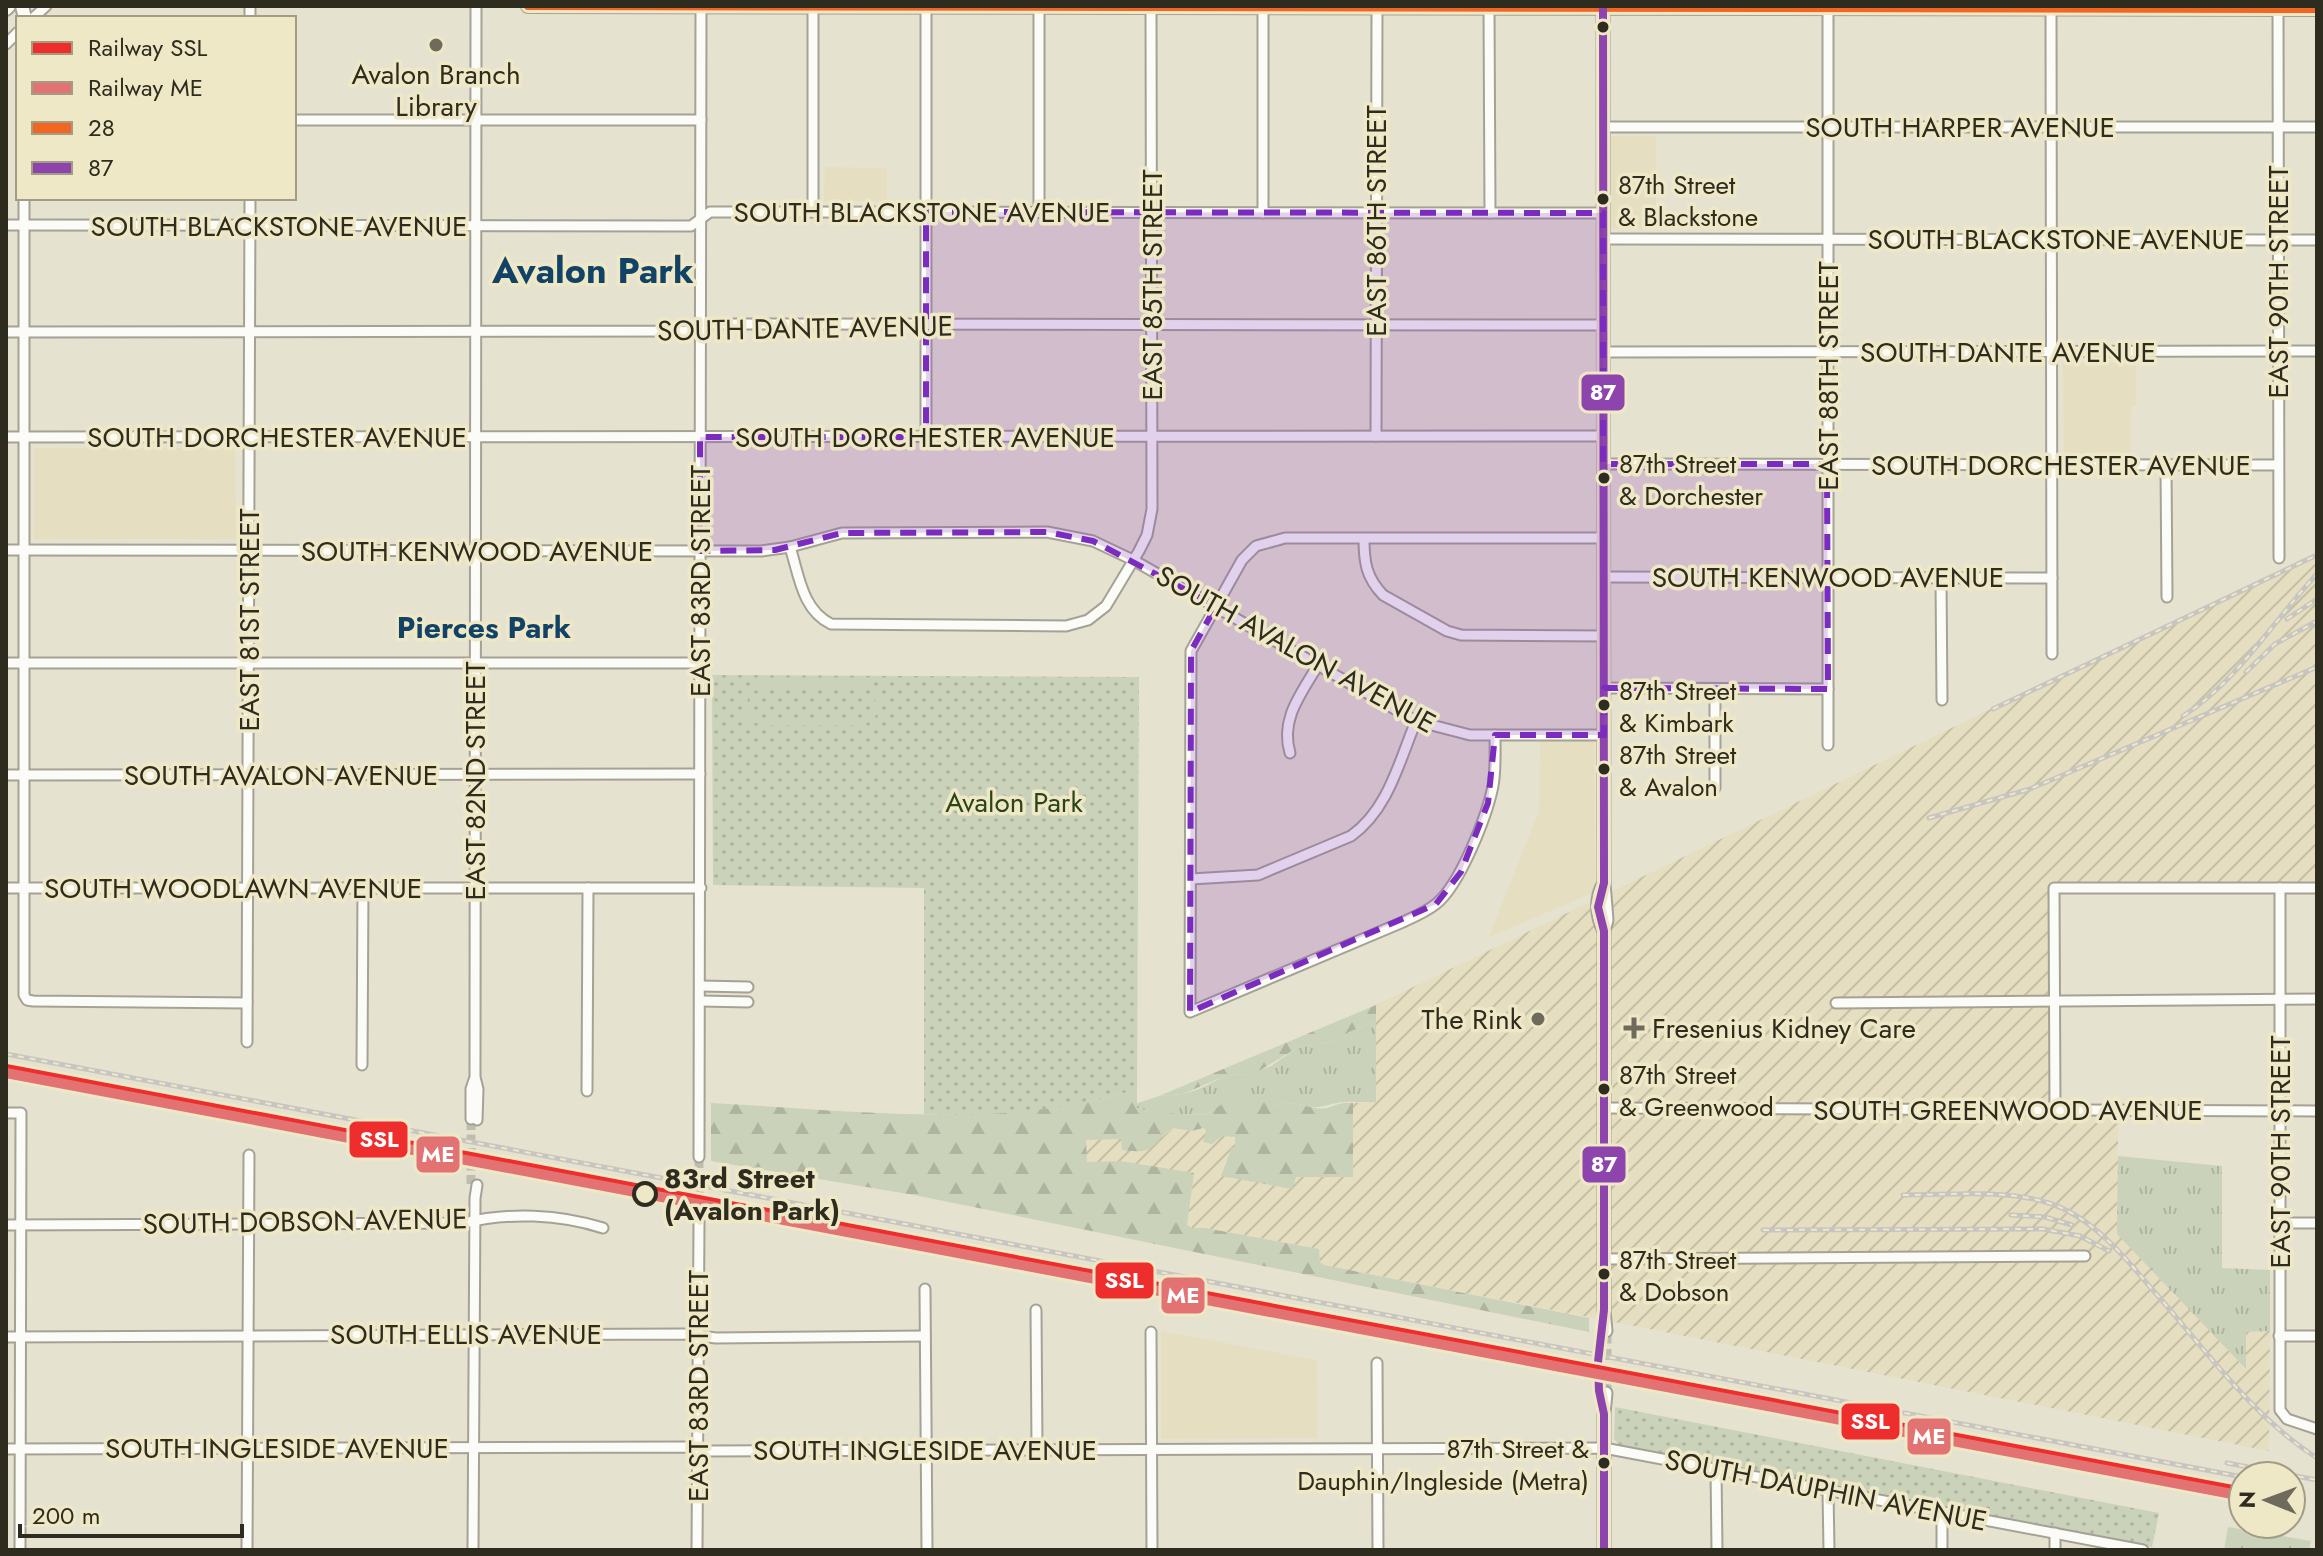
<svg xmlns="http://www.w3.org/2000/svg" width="2323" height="1556" font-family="Jost,sans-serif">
	<defs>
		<pattern id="industrial-furrows" width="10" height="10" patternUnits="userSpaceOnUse" patternTransform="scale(2)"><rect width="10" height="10" fill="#e5dec0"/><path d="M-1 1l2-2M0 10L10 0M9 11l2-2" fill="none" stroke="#c5bfa5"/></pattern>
		<pattern id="grass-tufts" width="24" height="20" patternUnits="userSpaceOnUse" patternTransform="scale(2)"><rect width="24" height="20" fill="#cad2ba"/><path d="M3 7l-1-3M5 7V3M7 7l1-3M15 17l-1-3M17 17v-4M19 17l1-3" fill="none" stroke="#aeb49f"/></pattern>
		<pattern id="forest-firs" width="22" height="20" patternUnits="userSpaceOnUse" patternTransform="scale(2)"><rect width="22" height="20" fill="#cad2ba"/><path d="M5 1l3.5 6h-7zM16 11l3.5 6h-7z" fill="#aeb49f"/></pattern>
		<pattern id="park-dots" width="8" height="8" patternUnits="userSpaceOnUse" patternTransform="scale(2)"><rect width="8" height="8" fill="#cad2ba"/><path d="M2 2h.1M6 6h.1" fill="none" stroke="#aeb49f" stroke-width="1.8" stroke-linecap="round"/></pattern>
	</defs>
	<rect width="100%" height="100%" fill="#e6e2d0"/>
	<!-- built -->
	<g fill="#e5dec0">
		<rect x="1611" y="136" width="45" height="92"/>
		<path d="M825 167 887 168V201H824Z"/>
		<path d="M2063 363H2136V406H2131L2130 453 2064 454Z"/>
		<path d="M34 448H235L236 539H34Z"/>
		<path d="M1594 736 1595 892 1489 937 1539 811 1540 737Z"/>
		<path d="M1161 1331 1317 1360 1318 1438 1161 1439Z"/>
	</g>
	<!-- industrial -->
	<path fill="url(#industrial-furrows)" d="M2317 552V882L2055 885 2059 1115 2118 1117V1234L2245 1368 2246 1332 2270 1331 2269 1451 1324 1265 1320 1262 1319 1249 1205 1228H1192L1187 1225 1194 1174 1086 1162V1140L1162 1137 1173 1128 1192 1131 1203 1128 1212 1144 1222 1136 1234 1137 1235 1147 1231 1149 1222 1169 1296 1177 1352 1176 1353 1103 1376 1102V1005Z"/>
	<!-- grass -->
	<g fill="url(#grass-tufts)">
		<path d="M1376 1021V1102C1365 1103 1354 1101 1343 1102 1329 1103 1321 1110 1306 1106 1296 1103 1286 1101 1276 1106 1264 1100 1232 1099 1221 1105 1216 1108 1211 1113 1205 1114 1184 1116 1157 1114 1137 1108L1135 1104 1159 1096 1183 1094 1199 1089 1227 1075 1250 1074 1271 1066 1297 1048 1336 1041 1349 1032Z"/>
		<path d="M2118 1156 2222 1166V1268L2270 1270V1331L2246 1332V1369L2117 1234Z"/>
		<path d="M2228 1527 2311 1541 2309 1550H2224Z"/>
	</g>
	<!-- forest -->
	<g fill="url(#forest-firs)">
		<path d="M1376 1005V1021L1349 1032 1336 1041 1297 1048 1254 1074 1227 1075 1183 1094 1159 1096Z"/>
		<path d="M1137 1089V1108C1154 1113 1188 1116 1206 1114 1211 1113 1217 1107 1222 1104 1234 1098 1263 1099 1276 1106 1293 1097 1309 1111 1327 1108 1337 1105 1341 1102 1353 1103V1177H1296L1292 1189 1221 1176 1231 1149 1235 1146V1137L1222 1136 1212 1144 1203 1142 1206 1130 1203 1128 1192 1131 1173 1128C1149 1143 1160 1155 1122 1150L1121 1139 1086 1140 1087 1162 1120 1161 1194 1173 1187 1225 1192 1228H1205L1319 1249 1320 1262 1324 1265 1589 1318V1332L914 1195 711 1161V1103C854 1110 999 1131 1137 1089Z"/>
	</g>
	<!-- park -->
	<g fill="url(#park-dots)">
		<path d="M712 675 1139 677 1137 1089C1068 1110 996 1117 924 1114V888L713 885Z"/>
		<path d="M1615 1407 2159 1513 2152 1547 1619 1445 1614 1439Z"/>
	</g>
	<!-- garden -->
	<path fill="#cad2ba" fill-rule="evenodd" d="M758 682H866L877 690C883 706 879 719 862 725H760L746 717 741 704 746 690ZM859 686 869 689 876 702 873 713 861 720 766 721 753 717 746 705 750 693 762 687Z"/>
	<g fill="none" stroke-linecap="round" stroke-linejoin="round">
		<!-- minor-tunnel -->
		<g stroke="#c1bdad" stroke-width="9" stroke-dasharray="9 4.5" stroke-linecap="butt">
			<path d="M471 1184V1119"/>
			<path d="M699 1222V1157"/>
		</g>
		<!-- major-tunnel -->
		<path stroke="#c1bdad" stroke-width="11" stroke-dasharray="11 5.5" stroke-linecap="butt" d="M1606 1393V1331"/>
		<defs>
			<g id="minor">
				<path d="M476 6 475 1077 478 1089 477 1120"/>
				<path d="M926 6V437"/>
				<path d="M1039 6V212"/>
				<path d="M1489 6 1490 213"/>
				<path d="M1828 6V745"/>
				<path d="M2051 6 2052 654"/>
				<path d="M2278 6 2279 558"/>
				<path d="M33 18 46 6"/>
				<path d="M250 18V6"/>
				<path d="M6 44 18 32"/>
				<path d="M294 120H701"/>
				<path d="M1603 127H2317"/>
				<path d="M24 198V995L27 1000 33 1001 247 1003"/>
				<path d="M813 212V6"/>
				<path d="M1263 213V6"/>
				<path d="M6 225 691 226 710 212 1603 213"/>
				<path d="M1603 239 2317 240"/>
				<path d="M6 332 691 331 710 324 1603 325"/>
				<path d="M1603 352 2317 351"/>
				<path d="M1376 436 1377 6"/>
				<path d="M6 437 1603 436"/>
				<path d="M1603 464 2278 465"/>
				<path d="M2166 466 2167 597"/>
				<path d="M1364 539C1364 562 1366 577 1383 595L1447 631 1461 635 1604 636"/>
				<path d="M790 547C799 575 802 610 831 624L1066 626 1088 620 1106 606 1139 551 1147 535 1152 509 1151 6"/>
				<path d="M6 550 761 551 790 547 842 533 1047 532 1093 541 1133 560 1416 721 1470 735H1604"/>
				<path d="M1604 577 2052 578"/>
				<path d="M1941 579 1942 700"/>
				<path d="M6 663H700"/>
				<path d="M1604 688 1828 689"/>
				<path d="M1715 689V788"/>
				<path d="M1495 735C1495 752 1496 769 1493 786 1487 816 1460 885 1436 904 1426 912 1414 917 1403 922L1190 1012 1191 651 1242 560 1256 546 1285 538H1604"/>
				<path d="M1290 753C1280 719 1301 694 1318 665"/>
				<path d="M6 775 700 774"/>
				<path d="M1191 879 1258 875 1351 836C1388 810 1399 762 1416 721"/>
				<path d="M6 888H701"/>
				<path d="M2280 888V1410L2287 1419 2317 1429"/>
				<path d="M701 986 748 987"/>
				<path d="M701 1001 748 1002"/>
				<path d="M1836 1003 2317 999"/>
				<path d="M247 1042 250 198"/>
				<path d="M362 1065 363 888"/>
				<path d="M587 1091 588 888"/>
				<path d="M1604 1108 2317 1111"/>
				<path d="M2055 1110 2054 888H2317"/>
				<path d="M6 1113H21L20 1550"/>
				<path d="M471 1119V1089L474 1080"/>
				<path d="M699 1157 701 6"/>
				<path d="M2280 1223H2317"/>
				<path d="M6 1225 464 1223C509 1212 559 1214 603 1228"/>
				<path d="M1604 1259 2085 1256"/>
				<path d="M925 1289 927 1550"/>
				<path d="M1036 1310 1037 1450"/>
				<path d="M1151 1332 1152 1550"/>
				<path d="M2279 1336H2317"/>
				<path d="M6 1337 684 1334 716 1338 925 1336"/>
				<path d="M1377 1363 1378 1550"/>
				<path d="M6 1449 687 1447 711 1451 1604 1448 2143 1550"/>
				<path d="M1716 1470 1717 1550"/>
				<path d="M1828 1491 1829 1550"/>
				<path d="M1942 1512V1550"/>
				<path d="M2055 1533V1550"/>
				<path d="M247 1550 249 1155"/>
				<path d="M473 1550 475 1198 477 1185"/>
				<path d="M697 1550 699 1222"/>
			</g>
			<g id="major">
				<path d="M1603 6 1604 883 1607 920 1604 931V1310L1606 1331"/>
				<path d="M1604 883C1595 897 1596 916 1604 931"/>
				<path d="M1604 1550V1414L1606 1393"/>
			</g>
			<g id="highway">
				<path d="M22 6 25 18"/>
				<path d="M528 6 2317 9"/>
				<path d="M6 9 9 6"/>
			</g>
		</defs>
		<!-- minor casing -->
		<use href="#minor" stroke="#a5a295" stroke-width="13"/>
		<!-- major casing -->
		<use href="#major" stroke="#a5a295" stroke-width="15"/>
		<!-- highway casing -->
		<use href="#highway" stroke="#a5a295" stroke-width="16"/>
		<!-- minor -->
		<use href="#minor" stroke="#fbfbf8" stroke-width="9"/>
		<!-- major -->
		<use href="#major" stroke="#fbfbf8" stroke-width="11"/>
		<!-- highway -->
		<use href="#highway" stroke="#fbfbf8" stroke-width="12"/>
		<defs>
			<g id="rail">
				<path d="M2287 619 2317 599"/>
				<path d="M2246 672 2275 644 2317 621"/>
				<path d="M1993 709 2317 555"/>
				<path d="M2183 716C2238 681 2273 621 2317 574"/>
				<path d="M1929 818 2030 789 2317 667"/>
				<path d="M6 1054 2243 1477"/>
				<path d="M1903 1195C1951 1195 2004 1189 2049 1203 2092 1217 2123 1255 2151 1288 2203 1346 2251 1416 2317 1458"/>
				<path d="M2011 1215 2045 1217 2072 1225"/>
				<path d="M1763 1230 2043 1229 2080 1236 2109 1251"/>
				<path d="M2227 1463 2317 1480"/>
			</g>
		</defs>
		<!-- rail casing -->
		<use href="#rail" stroke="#c7c5c1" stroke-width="5"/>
		<!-- rail -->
		<use href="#rail" stroke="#efe8c7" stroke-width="2" stroke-dasharray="6" stroke-linecap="butt"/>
		<defs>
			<path id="bus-1" d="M528 6 2317 9"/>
			<path id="bus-2" d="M1603 6 1604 883 1598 907 1604 931V1310L1598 1362 1599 1391 1604 1414V1550"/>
		</defs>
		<!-- bus-1 casing -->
		<use href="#bus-1" stroke="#efe8c7" stroke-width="14"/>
		<!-- bus-2 casing -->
		<use href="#bus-2" stroke="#efe8c7" stroke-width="14"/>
		<!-- bus-1 -->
		<use href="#bus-1" stroke="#f26522" stroke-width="8"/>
		<!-- bus-2 -->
		<use href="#bus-2" stroke="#8e44ad" stroke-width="8"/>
		<defs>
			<path id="rail-1" d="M6 1069 2243 1492"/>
			<path id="rail-2" d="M6 1073 2243 1496"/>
		</defs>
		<!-- rail-1 casing -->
		<use href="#rail-1" stroke="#efe8c7" stroke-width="16"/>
		<!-- rail-2 casing -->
		<use href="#rail-2" stroke="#efe8c7" stroke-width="16"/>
		<!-- rail-1 -->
		<use href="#rail-1" stroke="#ee2e2d" stroke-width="10"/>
		<!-- rail-2 -->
		<use href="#rail-2" stroke="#e27372" stroke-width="10"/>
	</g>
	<!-- marked area -->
	<path fill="#7b2cbf" fill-opacity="0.2" stroke="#7b2cbf" stroke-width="6" stroke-dasharray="16 10" stroke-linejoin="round" d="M926 212 1603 213V464H1827L1828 689 1604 688V735H1495L1488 803 1461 872 1436 904 1190 1012 1191 651 1216 606 1093 541 1047 532 842 533 775 550 700 551V437H926Z"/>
	<!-- markers -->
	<g fill="#2e2b1f" stroke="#efe8c7" stroke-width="3">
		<circle cx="1603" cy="27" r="7"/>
		<circle cx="1603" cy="199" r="7"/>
		<circle cx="1604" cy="478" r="7"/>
		<circle cx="1604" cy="705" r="7"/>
		<circle cx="1604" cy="769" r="7"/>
		<circle cx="1604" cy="1089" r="7"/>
		<circle cx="1604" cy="1274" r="7"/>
		<circle cx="1604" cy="1463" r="7"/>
	</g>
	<g fill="#6e6b5d" stroke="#efe8c7" stroke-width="3">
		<circle cx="436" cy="45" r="8"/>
		<circle cx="1538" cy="1019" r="8"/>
		<path d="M1630 1016h8v8h8v8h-8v8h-8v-8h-8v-8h8z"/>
	</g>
	<circle fill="#efe8c7" stroke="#2e2b1f" stroke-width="4" cx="645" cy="1194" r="11"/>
	<g text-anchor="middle" stroke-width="7" stroke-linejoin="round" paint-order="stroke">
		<!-- bus labels -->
		<g font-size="26" fill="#2e2b1f" stroke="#efe8c7" text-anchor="start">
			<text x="1618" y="194">87th Street<tspan x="1618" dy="32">&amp; Blackstone</tspan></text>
			<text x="1619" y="473">87th Street<tspan x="1619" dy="32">&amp; Dorchester</tspan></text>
			<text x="1619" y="700">87th Street<tspan x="1619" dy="32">&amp; Kimbark</tspan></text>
			<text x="1619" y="764">87th Street<tspan x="1619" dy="32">&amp; Avalon</tspan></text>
			<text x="1619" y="1084">87th Street<tspan x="1619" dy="32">&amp; Greenwood</tspan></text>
			<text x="1619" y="1269">87th Street<tspan x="1619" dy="32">&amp; Dobson</tspan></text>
			<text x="1589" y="1458" text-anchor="end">87th Street &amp;<tspan x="1589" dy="32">Dauphin/Ingleside (Metra)</tspan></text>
		</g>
		<!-- poi labels -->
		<g font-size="28" fill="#2e2b1f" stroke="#efe8c7">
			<text x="436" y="84">Avalon Branch<tspan x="436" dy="32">Library</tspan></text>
			<text x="1522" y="1029" text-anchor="end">The Rink</text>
			<text x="1652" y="1038" text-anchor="start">Fresenius Kidney Care</text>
		</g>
		<!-- street labels -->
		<g font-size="28" fill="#2e2b1f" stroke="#efe8c7">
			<text x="1960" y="137">SOUTH HARPER AVENUE</text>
			<text x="922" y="222">SOUTH BLACKSTONE AVENUE</text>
			<text transform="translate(1376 221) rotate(-90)" y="10">EAST 86TH STREET</text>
			<text x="279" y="236">SOUTH BLACKSTONE AVENUE</text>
			<text x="2056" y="249">SOUTH BLACKSTONE AVENUE</text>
			<text transform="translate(2278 282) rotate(-90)" y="10">EAST 90TH STREET</text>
			<text transform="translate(1152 285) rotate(-90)" y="10">EAST 85TH STREET</text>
			<text transform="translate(805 328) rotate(-1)" y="10">SOUTH DANTE AVENUE</text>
			<text x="2008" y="362">SOUTH DANTE AVENUE</text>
			<text transform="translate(1828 376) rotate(-90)" y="10">EAST 88TH STREET</text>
			<text x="277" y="447">SOUTH DORCHESTER AVENUE</text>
			<text x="925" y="447">SOUTH DORCHESTER AVENUE</text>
			<text x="2061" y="475">SOUTH DORCHESTER AVENUE</text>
			<text x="477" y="561">SOUTH KENWOOD AVENUE</text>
			<text x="1828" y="587">SOUTH KENWOOD AVENUE</text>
			<text transform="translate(700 581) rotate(-90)" y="10">EAST 83RD STREET</text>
			<text transform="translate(249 620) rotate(-90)" y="10">EAST 81ST STREET</text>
			<text transform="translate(1296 649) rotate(29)" y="10">SOUTH AVALON AVENUE</text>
			<text x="281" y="785">SOUTH AVALON AVENUE</text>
			<text transform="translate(475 781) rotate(-90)" y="10">EAST 82ND STREET</text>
			<text x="233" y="898">SOUTH WOODLAWN AVENUE</text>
			<text x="2008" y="1120">SOUTH GREENWOOD AVENUE</text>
			<text transform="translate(2280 1152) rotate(-90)" y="10">EAST 90TH STREET</text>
			<text transform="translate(305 1221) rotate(-1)" y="10">SOUTH DOBSON AVENUE</text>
			<text x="466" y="1344">SOUTH ELLIS AVENUE</text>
			<text transform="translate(698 1386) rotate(-90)" y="10">EAST 83RD STREET</text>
			<text x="277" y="1458">SOUTH INGLESIDE AVENUE</text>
			<text x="925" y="1460">SOUTH INGLESIDE AVENUE</text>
			<text transform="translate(1826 1490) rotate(11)" y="10">SOUTH DAUPHIN AVENUE</text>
		</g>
		<!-- park labels -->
		<g font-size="28" fill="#2b4518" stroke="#efe8c7">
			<text x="1014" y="812">Avalon Park</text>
		</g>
		<!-- stop labels -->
		<g font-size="28" font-weight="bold" fill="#2e2b1f" stroke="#efe8c7" text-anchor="start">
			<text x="664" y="1188">83rd Street<tspan x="664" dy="32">(Avalon Park)</tspan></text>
		</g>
		<!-- neighbourhood labels -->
		<g font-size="30" font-weight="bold" fill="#124367" stroke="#efe8c7">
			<text x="484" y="638">Pierces Park</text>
		</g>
		<!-- district labels -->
		<g font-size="36" font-weight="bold" fill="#124367" stroke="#efe8c7">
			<text x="593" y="283">Avalon Park</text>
		</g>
	</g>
	<g stroke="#efe8c7" stroke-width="3">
		<rect x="1580" y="373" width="46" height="39" rx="8" fill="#8e44ad"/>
		<rect x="348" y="1120" width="61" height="39" rx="8" fill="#ee2e2d"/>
		<rect x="415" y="1135" width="46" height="39" rx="8" fill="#e27372"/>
		<rect x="1581" y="1145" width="46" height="39" rx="8" fill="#8e44ad"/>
		<rect x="1094" y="1261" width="61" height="39" rx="8" fill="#ee2e2d"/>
		<rect x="1160" y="1276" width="46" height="39" rx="8" fill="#e27372"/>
		<rect x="1840" y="1402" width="61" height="39" rx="8" fill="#ee2e2d"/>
		<rect x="1906" y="1417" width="46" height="39" rx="8" fill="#e27372"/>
	</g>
	<g font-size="22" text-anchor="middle" font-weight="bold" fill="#fff">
		<text x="1603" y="400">87</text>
		<text x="379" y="1147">SSL</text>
		<text x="438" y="1162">ME</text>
		<text x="1604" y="1172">87</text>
		<text x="1124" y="1288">SSL</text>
		<text x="1183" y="1303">ME</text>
		<text x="1870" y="1429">SSL</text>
		<text x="1929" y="1444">ME</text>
	</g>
	<!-- border -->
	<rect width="2323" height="1556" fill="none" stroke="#2e2b1f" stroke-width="16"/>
	<!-- legend -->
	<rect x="16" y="16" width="280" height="184" fill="#efe8c7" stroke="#a29c84" stroke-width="2"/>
	<rect x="32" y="42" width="40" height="12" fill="#ee2e2d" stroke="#a29c84" stroke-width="2"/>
	<text x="88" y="56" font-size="24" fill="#2e2b1f">Railway SSL</text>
	<rect x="32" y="82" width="40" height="12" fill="#e27372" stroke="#a29c84" stroke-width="2"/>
	<text x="88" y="96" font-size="24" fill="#2e2b1f">Railway ME</text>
	<rect x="32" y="122" width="40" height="12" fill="#f26522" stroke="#a29c84" stroke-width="2"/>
	<text x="88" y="136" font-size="24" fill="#2e2b1f">28</text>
	<rect x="32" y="162" width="40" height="12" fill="#8e44ad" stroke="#a29c84" stroke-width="2"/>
	<text x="88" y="176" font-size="24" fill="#2e2b1f">87</text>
	<!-- north arrow -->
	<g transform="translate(2267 1500) rotate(271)"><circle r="38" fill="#efe8c7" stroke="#a29c84" stroke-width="2"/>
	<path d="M0-6L14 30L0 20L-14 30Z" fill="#6e6b5d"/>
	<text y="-12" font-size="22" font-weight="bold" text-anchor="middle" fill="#2e2b1f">N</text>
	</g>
	<!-- scale -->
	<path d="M20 1524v12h222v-12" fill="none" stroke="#2e2b1f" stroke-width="4"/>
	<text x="32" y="1524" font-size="24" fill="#2e2b1f" stroke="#efe8c7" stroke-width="6" paint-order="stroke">200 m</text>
</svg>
